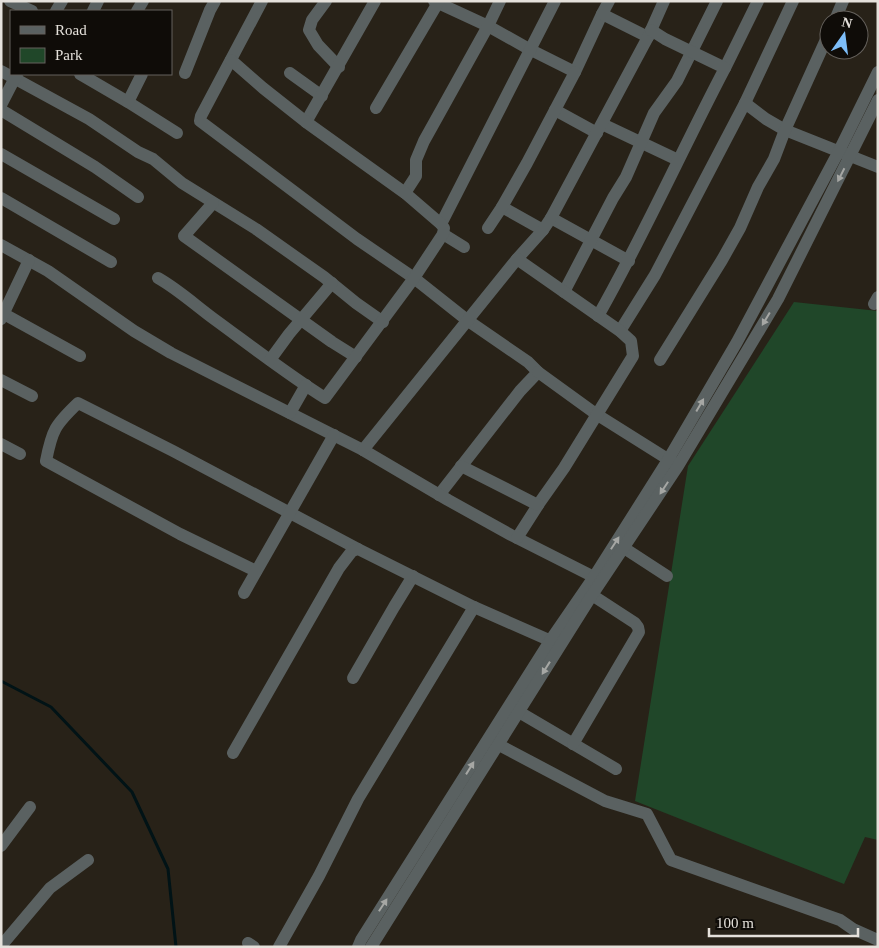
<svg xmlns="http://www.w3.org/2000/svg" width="879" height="948" font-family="'Times New Roman',serif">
	<rect width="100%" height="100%" fill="#282218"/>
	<!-- green -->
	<path fill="#204729" d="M794 302 878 311V840L865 837 844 884 635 801 688 466Z"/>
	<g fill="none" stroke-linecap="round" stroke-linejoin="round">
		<!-- stream -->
		<path stroke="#011316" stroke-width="3" d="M1 681 51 707 132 792 168 869 176 947"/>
		<!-- minor -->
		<g stroke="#5a6161" stroke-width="12">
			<path d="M10 1 32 11"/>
			<path d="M262 1 201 116 200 121 357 239 414 278 467 320 528 362 538 372 520 391 439 495"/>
			<path d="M326 1 312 20 309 30 318 45 339 67"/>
			<path d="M434 1 488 26 529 49 575 72 602 14"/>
			<path d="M609 1 602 14 648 37"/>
			<path d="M56 11 62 1"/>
			<path d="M93 11 98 1"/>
			<path d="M137 11 143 1"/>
			<path d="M835 20 843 1"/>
			<path d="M725 68 758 1"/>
			<path d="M1 71 89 119 138 152 153 159 182 183 256 229 324 277 356 303 383 322"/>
			<path d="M185 73 210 10 215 1"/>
			<path d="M290 73 322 96"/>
			<path d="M80 74 128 102 177 133"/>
			<path d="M128 102 142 74"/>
			<path d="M745 103 793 1"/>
			<path d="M1 105 17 74"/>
			<path d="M376 108 439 1"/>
			<path d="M1 110 95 167 138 197"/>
			<path d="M555 110 597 133"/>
			<path d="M306 122 375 1"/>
			<path d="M602 124 678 160"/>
			<path d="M1 154 114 219"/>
			<path d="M405 193 416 176V160L424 141 488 26 500 1"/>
			<path d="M1 198 111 262"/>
			<path d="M213 203 184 236 332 342 356 357"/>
			<path d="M502 207 543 230"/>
			<path d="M551 218 629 261"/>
			<path d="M441 224 555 1"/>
			<path d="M488 228 502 207 527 163 575 72"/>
			<path d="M443 234 464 247"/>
			<path d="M1 245 48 271 134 331 171 353 363 450 448 500 511 535 600 580"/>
			<path d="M517 259 543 230 551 218 648 37 664 1"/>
			<path d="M158 278C179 290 195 305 214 319 251 346 287 374 325 398L414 278 443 234 444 228 441 224 405 193 306 122 263 88 231 60"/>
			<path d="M564 292 613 198 626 177 654 113 677 81 717 1"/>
			<path d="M874 304 878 297"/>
			<path d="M4 314 80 356"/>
			<path d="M598 316C644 235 682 150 725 68L665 39 651 30"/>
			<path d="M1 319 29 260"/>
			<path d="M620 331 655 275 745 103 766 119 785 130 878 167"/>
			<path d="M270 360 289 334 332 283"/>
			<path d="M660 360 722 260 740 228 758 187 774 159 785 130 829 33"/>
			<path d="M538 372 596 414 674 463"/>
			<path d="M1 380 32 396"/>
			<path d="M290 413 306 385"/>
			<path d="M1 444 20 454"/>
			<path d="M363 450 517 259 620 331 631 341 633 356 564 468 540 502 517 538"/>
			<path d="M461 466 538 505"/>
			<path d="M624 548 667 576"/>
			<path d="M256 571 180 534 46 461C52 430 55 425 78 403L173 451 358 549"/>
			<path d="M244 593 334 435"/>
			<path d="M353 678 394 607 413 576"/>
			<path d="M519 712 616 769"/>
			<path d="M573 744 639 632 638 627 635 623 592 595"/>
			<path d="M499 745 605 801 647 814 671 860 840 920 853 929 878 940"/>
			<path d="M233 753 339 568 352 551 358 549 474 607 558 644"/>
			<path d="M1 846 30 807"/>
			<path d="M248 943 254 947"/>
			<path d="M1 946 50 888 88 860"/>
			<path d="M279 947 319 876 358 799 474 607"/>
			<path d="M358 947 361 940 550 641 594 577 668 460 737 342 839 151 878 72"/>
			<path d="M371 947 592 595 678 466 778 299 878 100"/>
		</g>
	</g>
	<!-- one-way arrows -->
	<defs><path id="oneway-solid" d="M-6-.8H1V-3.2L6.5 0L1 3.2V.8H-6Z" transform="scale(1.25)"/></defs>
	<g fill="#a6a7a4">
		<use href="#oneway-solid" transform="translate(841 175) rotate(117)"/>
		<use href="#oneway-solid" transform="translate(766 319) rotate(121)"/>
		<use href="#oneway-solid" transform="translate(700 405) rotate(-60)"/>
		<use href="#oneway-solid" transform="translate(664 488) rotate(123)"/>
		<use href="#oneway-solid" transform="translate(615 543) rotate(-57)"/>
		<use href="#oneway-solid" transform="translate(546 668) rotate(122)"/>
		<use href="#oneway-solid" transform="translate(470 768) rotate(-58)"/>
		<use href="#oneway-solid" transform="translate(383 905) rotate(-57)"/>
	</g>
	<!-- border -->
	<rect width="879" height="948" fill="none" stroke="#e5e1db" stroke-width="5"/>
	<!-- legend -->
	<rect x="10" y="10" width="162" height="65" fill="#0f0c08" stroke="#65615c"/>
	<rect x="20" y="26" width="25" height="8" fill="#5a6161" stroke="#65615c"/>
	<text x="55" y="35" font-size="15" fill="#e5e1db">Road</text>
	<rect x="20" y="48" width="25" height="15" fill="#204729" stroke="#65615c"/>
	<text x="55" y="60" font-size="15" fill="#e5e1db">Park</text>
	<!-- north arrow -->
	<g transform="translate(844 35) rotate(14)"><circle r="24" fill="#0f0c08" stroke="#65615c"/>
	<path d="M0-4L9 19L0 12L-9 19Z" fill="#7dbef9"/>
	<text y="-8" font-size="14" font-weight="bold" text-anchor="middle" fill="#e5e1db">N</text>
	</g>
	<!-- scale -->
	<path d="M709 928v8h149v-8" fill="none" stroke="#e5e1db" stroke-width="2.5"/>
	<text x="716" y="928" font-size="15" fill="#e5e1db" stroke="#0f0c08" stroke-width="4" paint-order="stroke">100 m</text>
</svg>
